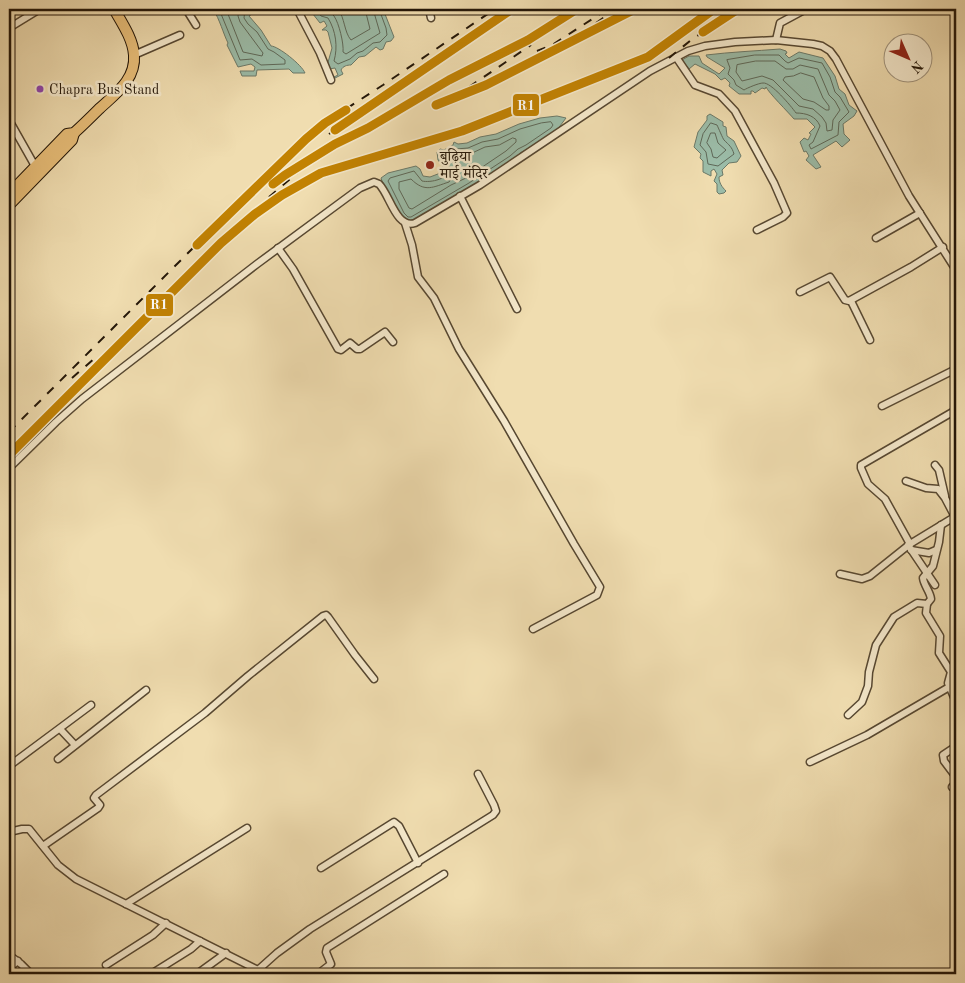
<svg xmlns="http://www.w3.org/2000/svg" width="965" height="983" font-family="'Old Standard TT','Noto Serif Devanagari',serif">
	<rect width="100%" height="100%" fill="#f0ddb0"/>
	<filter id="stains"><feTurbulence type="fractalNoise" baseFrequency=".004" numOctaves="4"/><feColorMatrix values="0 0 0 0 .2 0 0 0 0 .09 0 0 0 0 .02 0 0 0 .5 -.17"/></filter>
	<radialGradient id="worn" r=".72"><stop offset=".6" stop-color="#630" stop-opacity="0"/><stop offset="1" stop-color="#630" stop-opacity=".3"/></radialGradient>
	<!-- water -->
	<g fill="#9bbca8" stroke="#6b7968">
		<path d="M213 9H249L252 14 249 16 261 30 271 46C278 46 302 65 305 73H293L289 69 257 70 256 76H242L240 71H254L255 67 251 64 238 67 227 45 228 43C223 33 220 20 213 9Z"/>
		<path d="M309 9H383L394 37 391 41 386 42 383 49 380 50 376 47 365 56 359 57 351 65C347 65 343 66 341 70L343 74 333 79 331 72 334 77 338 75 335 68 329 69 327 66 332 48 328 32 326 30H322L327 26 324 21 320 23Z"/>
		<path d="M780 49 786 51 787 53 785 54 789 58 799 52 823 58 835 76 839 89 845 94 849 105 857 111 854 116 843 124 844 134 850 140 842 147 836 141 813 155 821 167 816 169 806 160 809 156 806 151 804 152 800 142 804 138 808 140 811 134 809 133 815 127 807 119H794C789 113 768 92 766 87L765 89 762 88 755 93 753 91H751V94H739L729 86 730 83 725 78 721 80 715 74 695 64 689 69 682 60 689 56H699L702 63 719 74 725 68 707 57 706 55C731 52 755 51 780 49Z"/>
		<path d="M710 114 723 122V126L726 127 727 136 734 141 741 156 737 162 729 163 722 170 723 175 719 177C719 183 722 187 726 191L724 193 719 194 717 192V184L714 181 717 174 714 169 711 171V176L703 172V161L700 158 701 154 694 147 698 132 707 120V116Z"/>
		<path d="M557 116 566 118 557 130 547 137 520 153 513 160 481 181 413 222 404 221 382 181 381 178 388 173 416 166 420 169 423 176 430 177 443 172 444 168 438 160 437 152 440 149 444 150 453 145 454 142 458 144 467 143 480 137 496 134 519 124 540 118Z"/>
	</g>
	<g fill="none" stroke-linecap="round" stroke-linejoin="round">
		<!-- shore -->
		<g stroke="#5e6858" stroke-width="1">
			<path d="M219 9 240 60 252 59 261 65 285 64V60L274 52 268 49 257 32 248 24 244 18 245 9"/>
			<path d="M226 9 243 52 262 56 263 53 240 22 238 16 239 9"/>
			<path d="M316 9 321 16 328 18C336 31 338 47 334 61L338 64 350 59 357 53 363 51 373 43 380 42 387 35 386 28 379 9"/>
			<path d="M324 9C327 11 331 12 334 16 339 23 344 44 343 52L346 54 380 33 373 9"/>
			<path d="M338 9C345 18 344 32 351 40L370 29 365 9"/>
			<path d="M755 55H779L785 61 788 63 799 58 822 63 830 77 835 92 840 97 849 112 839 122 838 135 811 149 809 145 813 142 820 126C816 116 806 113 796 113 791 106 771 82 763 83 759 83 747 88 744 90L736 85 734 80 728 74 730 68 727 60Z"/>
			<path d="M756 61H775L786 69H793L800 65 818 69 829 95 835 101 840 110 833 120 832 130 827 131 826 123 822 117 813 109 799 106 773 80 762 76 742 81 736 72 737 65Z"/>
			<path d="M801 73 814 77 823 98 829 106V110H826L814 102 803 99 783 80 785 77 793 76Z"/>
			<path d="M551 122 553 125 551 128 526 145 518 149 510 156 469 183 411 217H408L404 213 388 181 390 178 414 171 422 181C430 183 451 179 449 167 448 163 444 160 443 156L456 149 468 148 482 142 498 139 520 129 541 123Z"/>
			<path d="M711 123 717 125C718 127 723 139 724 140 729 145 732 147 734 154L718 166 708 164 706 152 700 145 703 134Z"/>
			<path d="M711 133H715L718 143 726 150 717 158 713 157 711 149 707 143Z"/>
			<path d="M513 138 516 139V142L506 151 466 178 451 185 412 209 409 208 399 189V182L411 179C425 193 433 187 449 182 455 175 456 168 452 160L453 157 458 155 470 154 485 147 499 145Z"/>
		</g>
		<defs>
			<g id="minor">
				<path d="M186 9 196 25"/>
				<path d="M297 9 320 53 331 80"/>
				<path d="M429 9 431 18"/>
				<path d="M9 28 40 9"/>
				<path d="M776 40 780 23 806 9"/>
				<path d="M134 55 180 35"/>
				<path d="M676 57 695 85 719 94 735 111 774 183 787 213 783 217 757 230"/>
				<path d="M9 120 35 166"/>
				<path d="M460 196 517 309"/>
				<path d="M405 223 412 245 418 277 434 298 459 349 504 421 574 544 600 587 597 595 533 629"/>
				<path d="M876 238 920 213"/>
				<path d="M278 248 293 269 338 349 341 350 350 343 357 349H360L385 332 393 342"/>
				<path d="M800 292 830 277 845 300 849 301 911 267 943 247"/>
				<path d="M851 301 870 340"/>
				<path d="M882 406 956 369"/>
				<path d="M935 465 939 470 945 496"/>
				<path d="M9 468 56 422 82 399 257 264 360 188 374 182 379 184C390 195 396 229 415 223L480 185 650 71 688 51 705 46 735 42 776 40 813 44 822 46 830 51 836 59 909 196 956 270"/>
				<path d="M906 481 926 488 938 489 945 498 955 517"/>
				<path d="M910 544 885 499 868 484 861 468V465L956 410"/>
				<path d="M908 545 935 585"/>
				<path d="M911 550 929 553 936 550"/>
				<path d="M840 574 862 579 870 576 910 544 956 516"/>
				<path d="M927 604 931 599C930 591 924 586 923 578L933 566 939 542 941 525"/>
				<path d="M848 715 862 702 868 686 869 672 876 645 894 617 917 603 927 604 926 613 940 636 939 653 951 672 948 683 956 702"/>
				<path d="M60 729 75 745"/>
				<path d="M956 729 955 747 943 755 944 761 956 777"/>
				<path d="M58 759 146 690"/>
				<path d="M810 762 867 735 956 683"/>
				<path d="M9 766 91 705"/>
				<path d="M952 787 956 783"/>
				<path d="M9 832 22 829H29L58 865 76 879 266 974"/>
				<path d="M43 846 98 808 100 805 94 798 96 795 205 713 248 676 323 616 326 615 328 617 355 655 374 679"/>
				<path d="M321 868 394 822 399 826 418 863"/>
				<path d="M126 904 247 828"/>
				<path d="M9 955 21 964 31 974"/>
				<path d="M106 965 153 935 166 923"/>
				<path d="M9 968 18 961"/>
				<path d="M258 970 277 953 310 929 493 815 496 811 494 805 478 774"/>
				<path d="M151 974 191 949 200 941"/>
				<path d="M197 974 226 953"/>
				<path d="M318 974 331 964 326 952 327 948 444 874"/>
			</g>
			<g id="highway">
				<path d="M9 194 67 134 74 133C83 125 91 117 99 109 115 94 136 80 134 55 133 39 122 23 114 9"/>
				<path d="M9 205 72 140 74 133"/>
			</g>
		</defs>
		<!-- minor casing -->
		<use href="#minor" stroke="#564731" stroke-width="9"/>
		<!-- highway casing -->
		<use href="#highway" stroke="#221507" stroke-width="12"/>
		<!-- minor -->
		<use href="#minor" stroke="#f5e9cc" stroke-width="6"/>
		<!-- highway -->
		<use href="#highway" stroke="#e8be78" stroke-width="10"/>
		<!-- rail -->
		<g stroke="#221507" stroke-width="2" stroke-dasharray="9 9" stroke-linecap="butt">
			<path d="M596 23 616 9"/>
			<path d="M537 51 552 45 600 14"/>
			<path d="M669 58 691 40 738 9"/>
			<path d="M469 87 531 45"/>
			<path d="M436 105 486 85 635 9"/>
			<path d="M329 134 520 9"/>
			<path d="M285 175 335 144 368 128 449 80 528 40 577 9"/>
			<path d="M269 197 297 173"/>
			<path d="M72 378 95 358"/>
			<path d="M9 432 230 211 306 139 335 116 383 85 495 9"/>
			<path d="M9 455 221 243 255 214 282 195 321 173 462 131 648 57 714 9"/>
		</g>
		<defs>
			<g id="rail-1">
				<path d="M703 32 738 9"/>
				<path d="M436 105 486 85 635 9"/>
				<path d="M335 130 512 9"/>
				<path d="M273 184 285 175 335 144 368 128 449 80 528 40 577 9"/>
				<path d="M197 245 306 139 325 123 346 110"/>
				<path d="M9 455 221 243 255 214 282 195 321 173 462 131 648 57 714 9"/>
			</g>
		</defs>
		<!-- rail-1 casing -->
		<use href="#rail-1" stroke="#f5e9cc" stroke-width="12"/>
		<!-- rail-1 -->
		<use href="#rail-1" stroke="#c28202" stroke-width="9"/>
	</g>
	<!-- markers -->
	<circle fill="#8e44ad" stroke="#f5e9cc" stroke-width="2" cx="40" cy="89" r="4.5"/>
	<circle fill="#8f2418" stroke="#f5e9cc" stroke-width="2" cx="430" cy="165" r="5"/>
	<g text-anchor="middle" stroke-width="5" stroke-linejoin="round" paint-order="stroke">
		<!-- bus labels -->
		<g font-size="14" fill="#221507" stroke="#f5e9cc" text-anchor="start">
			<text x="49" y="94">Chapra Bus Stand</text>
		</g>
		<!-- poi labels -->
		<g font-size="15" fill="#221507" stroke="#f5e9cc" text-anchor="start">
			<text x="440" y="161">बुढ़िया<tspan x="440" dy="17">माई मंदिर</tspan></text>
		</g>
	</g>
	<g stroke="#f5e9cc" stroke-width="2">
		<rect x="512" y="93" width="28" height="24" rx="5" fill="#c28202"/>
		<rect x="145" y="293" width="29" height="24" rx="5" fill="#c28202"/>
	</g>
	<g font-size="14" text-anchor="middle" font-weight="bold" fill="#fff">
		<text x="526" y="110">R1</text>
		<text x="159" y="309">R1</text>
	</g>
	<!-- margin -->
	<rect width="965" height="983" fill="none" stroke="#f0ddb0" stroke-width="30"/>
	<rect x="10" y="10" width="945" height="963" fill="none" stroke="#221507" stroke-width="2.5"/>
	<rect x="15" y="15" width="935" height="953" fill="none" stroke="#221507"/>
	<!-- north arrow -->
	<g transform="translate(908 58) rotate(135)"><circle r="24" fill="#f5e9cc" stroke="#a1947d"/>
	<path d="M0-4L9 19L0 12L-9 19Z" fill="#8f2418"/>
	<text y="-8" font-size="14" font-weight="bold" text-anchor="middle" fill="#221507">N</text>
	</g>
	<rect width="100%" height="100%" filter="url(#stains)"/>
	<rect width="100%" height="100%" fill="url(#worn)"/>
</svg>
